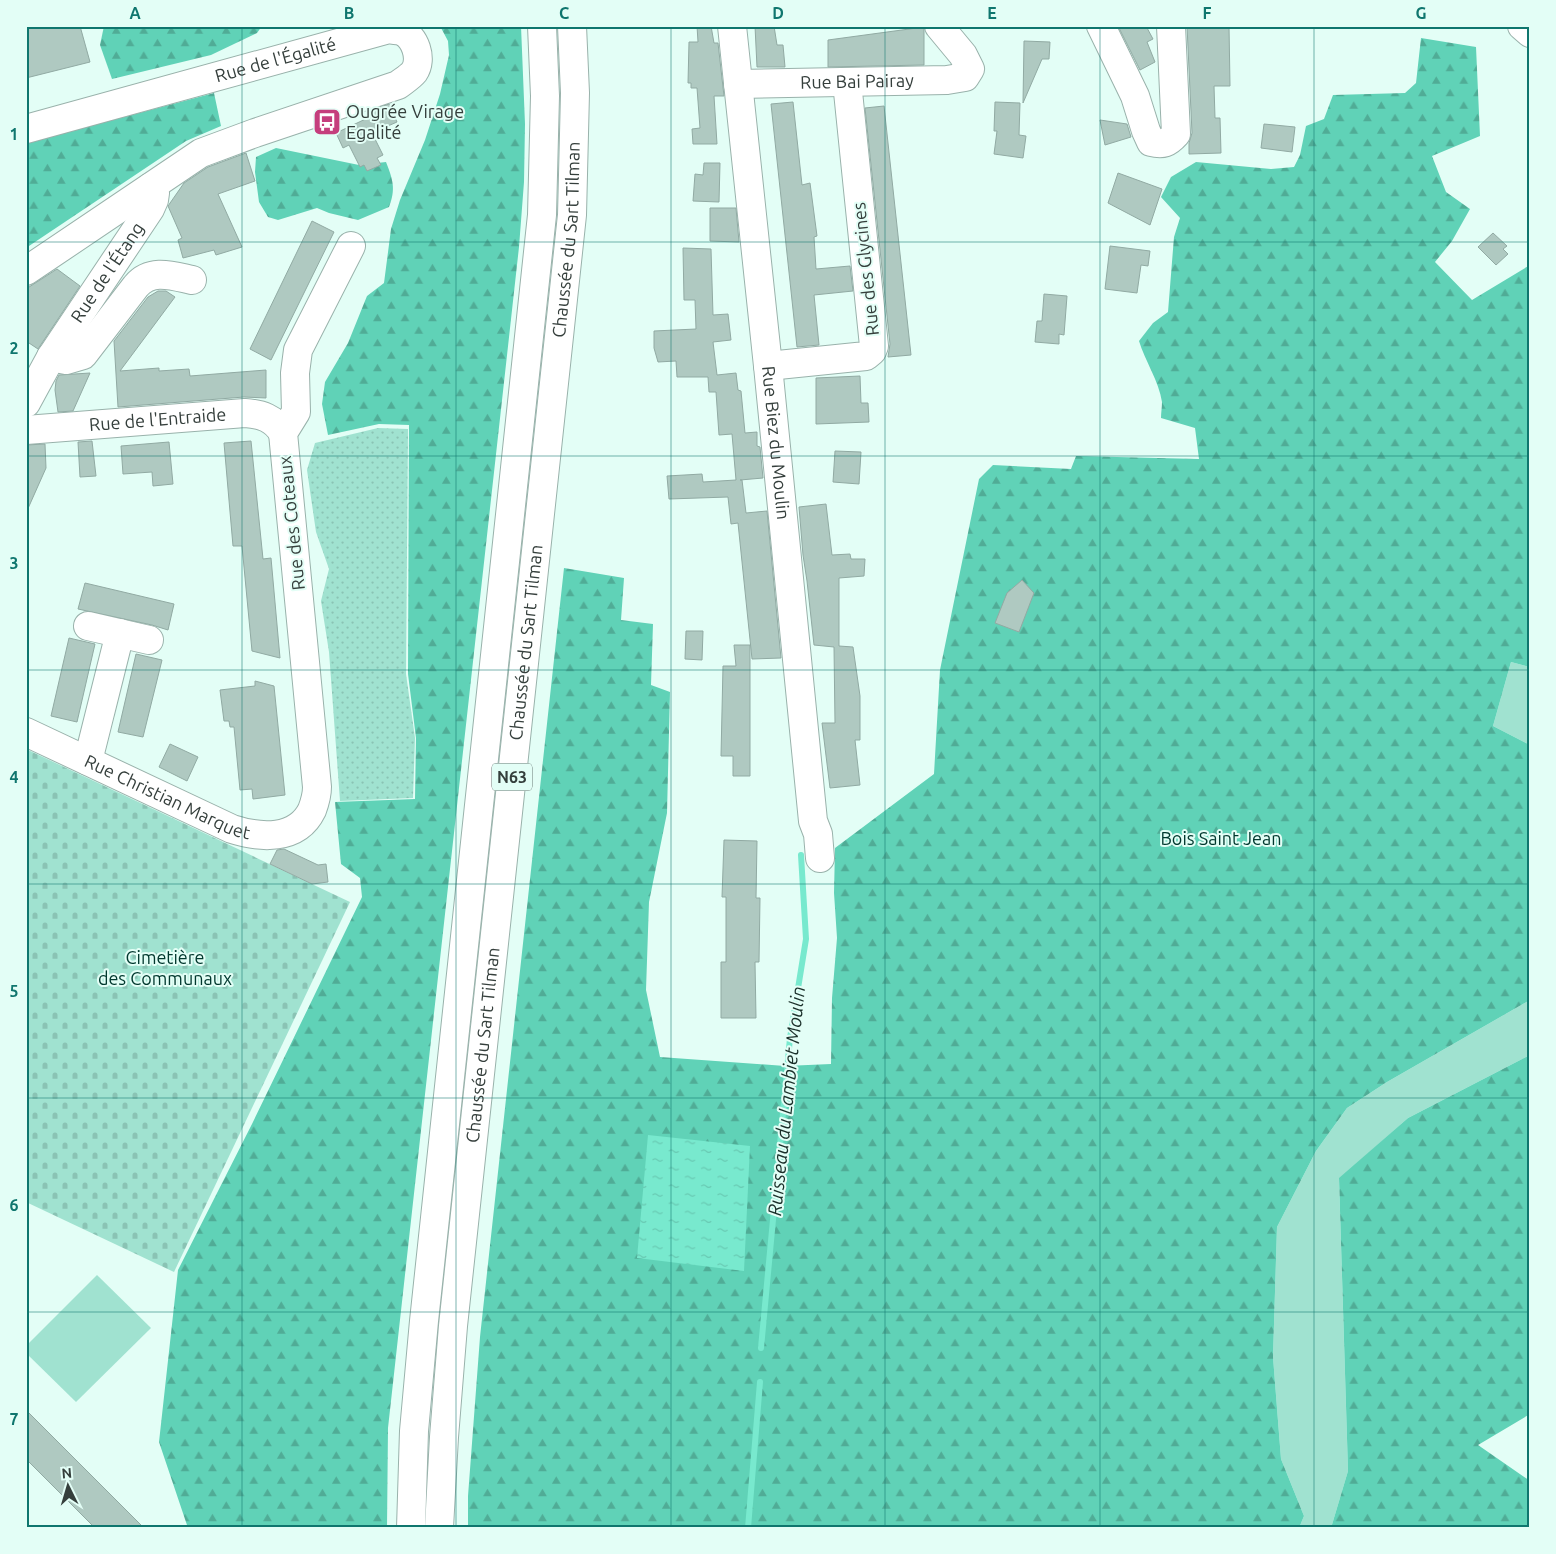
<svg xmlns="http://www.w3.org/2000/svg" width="1556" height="1554" font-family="Ubuntu,sans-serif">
	<defs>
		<pattern id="forest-firs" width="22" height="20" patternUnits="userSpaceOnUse" patternTransform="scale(1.25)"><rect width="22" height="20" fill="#60d2b7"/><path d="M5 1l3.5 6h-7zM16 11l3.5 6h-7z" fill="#50ac96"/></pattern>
		<pattern id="cemetery-stones" width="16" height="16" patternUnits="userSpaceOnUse" patternTransform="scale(1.25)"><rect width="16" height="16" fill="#a0e2d0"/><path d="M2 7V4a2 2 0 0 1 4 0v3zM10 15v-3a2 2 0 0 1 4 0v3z" fill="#8ac3b4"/></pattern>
		<pattern id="garden-dots" width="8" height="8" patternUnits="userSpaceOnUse" patternTransform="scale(1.25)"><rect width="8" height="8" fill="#a0e2d0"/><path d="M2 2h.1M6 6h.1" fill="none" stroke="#8ac3b4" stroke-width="1.8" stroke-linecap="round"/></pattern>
		<pattern id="water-ripples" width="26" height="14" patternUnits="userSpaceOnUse" patternTransform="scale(1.25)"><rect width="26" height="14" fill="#78e9ce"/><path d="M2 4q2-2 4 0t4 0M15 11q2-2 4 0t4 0" fill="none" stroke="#68c9b2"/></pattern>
	</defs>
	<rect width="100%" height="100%" fill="#e3fef6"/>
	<!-- grass -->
	<g fill="#a0e2d0">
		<path d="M1511 662 1530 667V745L1493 726Z"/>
		<path d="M1530 1000V1055L1408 1118 1339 1179 1348 1471 1331 1528H1299L1304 1516 1281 1459 1273 1357 1277 1227 1316 1151 1347 1108 1387 1082Z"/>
		<path d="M97 1275 151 1328 76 1402 26 1353V1346Z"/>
	</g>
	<!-- forest -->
	<g fill="url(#forest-firs)">
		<path d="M104 26H262L257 33 211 55 112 79 100 45Z"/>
		<path d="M440 26H521L525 124 524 182 519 247 388 1428 387 1528H188L159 1442 178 1270 252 1124 362 897 360 878 341 864 335 802 415 799 416 738 408 674 409 425 379 424 328 435 322 404 325 382 348 343 367 296 384 283 391 229 400 200 425 140 440 94 449 55 448 41Z"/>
		<path d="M1421 38 1476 47 1480 136 1432 156 1446 192 1470 209 1452 241 1435 262 1472 300 1530 265V667L1511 662 1493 726 1530 745V1000L1387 1082 1347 1108 1316 1151 1277 1227 1273 1357 1281 1459 1304 1516 1299 1528H468V1496L480 1337 564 568 624 578 621 620 653 624 651 685 670 692 667 813 649 902 646 990 660 1057 785 1066 831 1064 832 998 837 938 834 893 835 848 934 774 940 670 979 479 993 465 1071 469 1076 456 1199 459 1195 428 1161 418C1161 413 1162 407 1162 402 1159 381 1145 361 1139 341L1153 323 1168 312 1174 237 1180 218 1161 197 1171 177 1196 162 1271 169 1294 167 1300 155 1306 126 1324 119 1333 95 1405 93 1416 83Z"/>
		<path d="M214 93 221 126 186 141 26 248V143Z"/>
		<path d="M276 148 359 165 386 162C393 180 396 189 389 207L358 220 329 213 317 208 278 220 268 217 259 202 255 172 256 157Z"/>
		<path d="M1530 1055V1414L1478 1445 1530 1481V1528H1331L1348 1471 1339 1178 1408 1118Z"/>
	</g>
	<!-- cemetery -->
	<path fill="url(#cemetery-stones)" d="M26 749 350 902 174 1272 26 1202Z"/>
	<!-- garden -->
	<path fill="url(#garden-dots)" d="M378 428 408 429 406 674 415 738 413 798 340 801 329 652 321 601 329 569 316 532 307 470 315 443Z"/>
	<!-- water -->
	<path fill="url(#water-ripples)" d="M648 1135 750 1146 744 1271 637 1258Z"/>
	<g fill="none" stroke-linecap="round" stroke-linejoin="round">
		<!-- stream -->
		<g stroke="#78e9ce" stroke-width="6">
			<path d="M761 1348 790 1038 806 939 801 855"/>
			<path d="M748 1528 760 1382"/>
		</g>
	</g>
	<!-- building -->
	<g fill="#afc9c1" stroke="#91aaa3">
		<path d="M38 26H80L90 62 26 78V29Z"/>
		<path d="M697 26H711L714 43H718L724 96H714L717 144H693L692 129 700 128 697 88H691V83H688L689 42H698Z"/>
		<path d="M755 26H774L777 45H783L785 67H757Z"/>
		<path d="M1118 26H1146L1153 39 1147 42 1155 62 1140 70Z"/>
		<path d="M1187 26H1229L1230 86H1214L1215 118H1220L1221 153 1189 154V143L1192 133Z"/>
		<path d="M924 27V65L828 67V40Z"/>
		<path d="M1024 41 1050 42 1049 59H1042L1023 103Z"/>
		<path d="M793 102 802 185 810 183 817 236 814 237 816 269 850 266 853 291 814 295 819 345 797 347 771 104Z"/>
		<path d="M995 102 1020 103 1019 135 1026 136 1023 158 994 154 997 131H994Z"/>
		<path d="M389 104 397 122 372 133 383 155 377 158 381 165 367 171 364 165 360 167 349 145 343 148 336 133 374 115 371 110Z"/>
		<path d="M884 106 911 355 888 357 890 344 865 108Z"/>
		<path d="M1100 120 1127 124 1131 137 1105 145Z"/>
		<path d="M1264 124 1295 127 1292 152 1261 148Z"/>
		<path d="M246 153 255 181 218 194 242 247 216 255 214 250 183 258 178 240 182 238 168 206 184 183 208 167Z"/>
		<path d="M704 163H720L719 202 693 201 695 174 703 175Z"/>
		<path d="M1118 173 1162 189 1150 225 1108 203Z"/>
		<path d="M710 208H736L739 242 710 241Z"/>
		<path d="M312 221 334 232 271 360 250 349Z"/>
		<path d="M1493 233 1507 246 1503 249 1508 254 1496 265 1478 247Z"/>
		<path d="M1110 246 1150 251 1148 266 1141 265 1137 293 1105 289Z"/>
		<path d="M683 248 711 249 713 315 728 314 731 340 713 342 717 375 736 373 738 390 741 391 745 433 757 432V446L760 447 763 478 740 480H742L746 513 767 511 781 658 752 659 738 523 731 524 728 497 669 499 667 476 702 474 703 482 736 480 732 434 719 435 716 392H709L708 377H677L676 361 658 362 654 348V331L696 329 695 300H684Z"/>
		<path d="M57 269 80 286 38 349 26 341V289Z"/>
		<path d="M158 291H166L175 297 120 371 159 368V371L189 369 190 376 266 370V398L244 397 118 407 114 341 148 297Z"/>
		<path d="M1044 294 1067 296 1064 335 1059 334V344L1035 342 1037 321H1042Z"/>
		<path d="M90 373 73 411 58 412 55 390 56 381 59 375Z"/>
		<path d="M860 376 861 403H868L869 422 816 424V378Z"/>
		<path d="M92 441 96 476 80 477 78 442Z"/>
		<path d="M251 441 263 559 271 558 280 658 252 651 242 546H233L224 443Z"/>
		<path d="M169 442 173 484 153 486 152 472 123 474 121 446Z"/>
		<path d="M45 444 46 468 26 513V445Z"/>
		<path d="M835 451 861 452 859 484 833 482Z"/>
		<path d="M826 504 832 555 850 554 851 559H865L864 576 839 578V646L853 647 860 696V740H855L860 785 830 788 822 723H835L834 647 814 645 807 581 803 555 799 507Z"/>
		<path d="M1022 580 1034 593 1019 632 995 623 1007 593Z"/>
		<path d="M85 583 174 604 168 630 152 625 78 609Z"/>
		<path d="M686 631H703L702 660 685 659Z"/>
		<path d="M69 638 95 644 77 722 51 716Z"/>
		<path d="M734 645H750V776H733V756H721L723 666H736Z"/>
		<path d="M136 654 162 660 143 737 118 732Z"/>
		<path d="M255 681 274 686 285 795 253 799 252 789 240 790 234 727H230L229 721H224L220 690 255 686Z"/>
		<path d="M170 744 198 757 187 781 159 767Z"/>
		<path d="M724 840 757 841 756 898H760L759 962H755L756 1018H721V962H726V897H722Z"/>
		<path d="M284 849 318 865 326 864 328 882 312 884 270 864 277 850Z"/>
		<path d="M26 1410 144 1528H95L26 1459Z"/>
	</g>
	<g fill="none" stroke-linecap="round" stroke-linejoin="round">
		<defs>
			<g id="minor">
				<path id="s1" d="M732 26 768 366 813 821 818 834 820 858"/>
				<path d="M1101 26 1135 96 1146 131 1151 142C1163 145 1168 143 1176 134L1171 26"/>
				<path d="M1522 26 1530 33"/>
				<path id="s2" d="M738 84 947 80 965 77 970 69 963 55 939 26"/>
				<path id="s3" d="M26 129 389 29C392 30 397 30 401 31 415 36 423 59 414 72 410 77 403 81 398 85L255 133 201 153 26 271"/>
				<path d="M51 357 66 360 83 355 136 286C151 268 173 276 192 280"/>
				<path d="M768 366 866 356 872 351 874 346 847 82"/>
				<path id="s4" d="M26 403 51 357 150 209 154 200 155 193 151 187"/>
				<path id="s5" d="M26 430 245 413C261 414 274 418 283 433"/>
				<path d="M88 626 149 640"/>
				<path id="s6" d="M26 732 232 829C260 838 297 841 312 810 315 802 317 796 317 787L283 433 296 412 295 373 298 350 351 246"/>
				<path d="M88 761 120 633"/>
			</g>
			<g id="highway">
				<path d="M411 1528 414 1431 424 1321 542 215 545 96 542 26"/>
				<path id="s7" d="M439 1528 444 1437 453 1326 572 215 575 93 572 26"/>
			</g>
		</defs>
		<!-- minor casing -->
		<use href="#minor" stroke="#99b2ab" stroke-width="30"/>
		<!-- highway casing -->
		<use href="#highway" stroke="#99b2ab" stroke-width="30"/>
		<!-- minor -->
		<use href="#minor" stroke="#fff" stroke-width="28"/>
		<!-- highway -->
		<use href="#highway" stroke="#fff" stroke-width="28"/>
	</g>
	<!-- grid -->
	<path fill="none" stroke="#0f766e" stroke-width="1" stroke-opacity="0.55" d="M242 26V1528M456 26V1528M671 26V1528M885 26V1528M1100 26V1528M1314 26V1528M26 242H1530M26 456H1530M26 670H1530M26 884H1530M26 1098H1530M26 1312H1530"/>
	<!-- icons -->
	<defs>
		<symbol id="bus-square" viewBox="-11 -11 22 22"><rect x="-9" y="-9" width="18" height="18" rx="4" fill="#c53e7d" stroke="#e3fef6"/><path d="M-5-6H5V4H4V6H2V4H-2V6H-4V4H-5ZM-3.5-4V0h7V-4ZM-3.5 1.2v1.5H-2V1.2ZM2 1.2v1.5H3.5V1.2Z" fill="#fff"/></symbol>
	</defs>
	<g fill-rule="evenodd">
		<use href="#bus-square" x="311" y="106" width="32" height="32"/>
	</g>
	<g text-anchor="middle" stroke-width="4" stroke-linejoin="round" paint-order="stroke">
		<!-- shield labels -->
		<rect fill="#e3fef6" stroke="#697874" stroke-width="1" x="492" y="763.5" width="40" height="27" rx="4"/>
		<g font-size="16" font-weight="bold" fill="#353f3c">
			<text x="512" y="783">N63</text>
		</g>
		<!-- street labels -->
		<g font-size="18" fill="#353f3c" stroke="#e3fef6">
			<text dy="6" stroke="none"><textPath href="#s3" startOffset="259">Rue de l'Égalité</textPath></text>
			<text dy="6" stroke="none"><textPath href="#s2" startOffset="119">Rue Bai Pairay</textPath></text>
			<text dy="6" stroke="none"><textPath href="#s7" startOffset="1295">Chaussée du Sart Tilman</textPath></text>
			<text transform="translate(866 269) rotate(-96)" y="6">Rue des Glycines</text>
			<text dy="6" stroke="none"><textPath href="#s4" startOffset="154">Rue de l'Étang</textPath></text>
			<text dy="6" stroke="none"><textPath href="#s5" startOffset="132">Rue de l'Entraide</textPath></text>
			<text dy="6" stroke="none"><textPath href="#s1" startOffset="419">Rue Biez du Moulin</textPath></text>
			<text transform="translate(292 523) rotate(-96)" y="6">Rue des Coteaux</text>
			<text dy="6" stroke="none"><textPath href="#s7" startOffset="890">Chaussée du Sart Tilman</textPath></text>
			<text dy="6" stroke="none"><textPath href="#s6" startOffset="156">Rue Christian Marquet</textPath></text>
			<text dy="6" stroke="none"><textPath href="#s7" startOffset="485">Chaussée du Sart Tilman</textPath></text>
		</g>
		<!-- poi labels -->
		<g font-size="18" fill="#353f3c" stroke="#e3fef6" text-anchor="start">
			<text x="346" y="118">Ougrée Virage<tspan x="346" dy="21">Egalité</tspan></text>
		</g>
		<!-- park labels -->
		<g font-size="18" fill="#01382e" stroke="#e3fef6">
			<text x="1221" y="845">Bois Saint Jean</text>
			<text x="165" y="964">Cimetière<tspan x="165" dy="21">des Communaux</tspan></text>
		</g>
		<!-- water labels -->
		<g font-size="19" font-style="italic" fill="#1a2f29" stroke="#e3fef6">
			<text transform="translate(786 1101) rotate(-84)" y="7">Ruisseau du Lambiet Moulin</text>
		</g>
	</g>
	<!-- border -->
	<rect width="1556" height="1554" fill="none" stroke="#e3fef6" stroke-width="55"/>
	<!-- north arrow -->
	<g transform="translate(68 1486) rotate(355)" stroke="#e3fef6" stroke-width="4" paint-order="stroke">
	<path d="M0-4L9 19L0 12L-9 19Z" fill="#353f3c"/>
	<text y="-8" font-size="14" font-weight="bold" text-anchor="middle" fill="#353f3c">N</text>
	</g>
	<rect x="28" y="28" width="1500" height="1498" fill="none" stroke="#0f766e" stroke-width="2"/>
	<g font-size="16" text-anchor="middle" font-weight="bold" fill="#0f766e">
		<text x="135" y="19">A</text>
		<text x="349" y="19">B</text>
		<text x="564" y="19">C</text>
		<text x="778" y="19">D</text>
		<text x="992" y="19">E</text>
		<text x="1207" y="19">F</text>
		<text x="1421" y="19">G</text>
		<text x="14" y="140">1</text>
		<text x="14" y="354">2</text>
		<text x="14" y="569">3</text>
		<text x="14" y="783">4</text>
		<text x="14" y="997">5</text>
		<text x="14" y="1211">6</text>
		<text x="14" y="1425">7</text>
	</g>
</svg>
